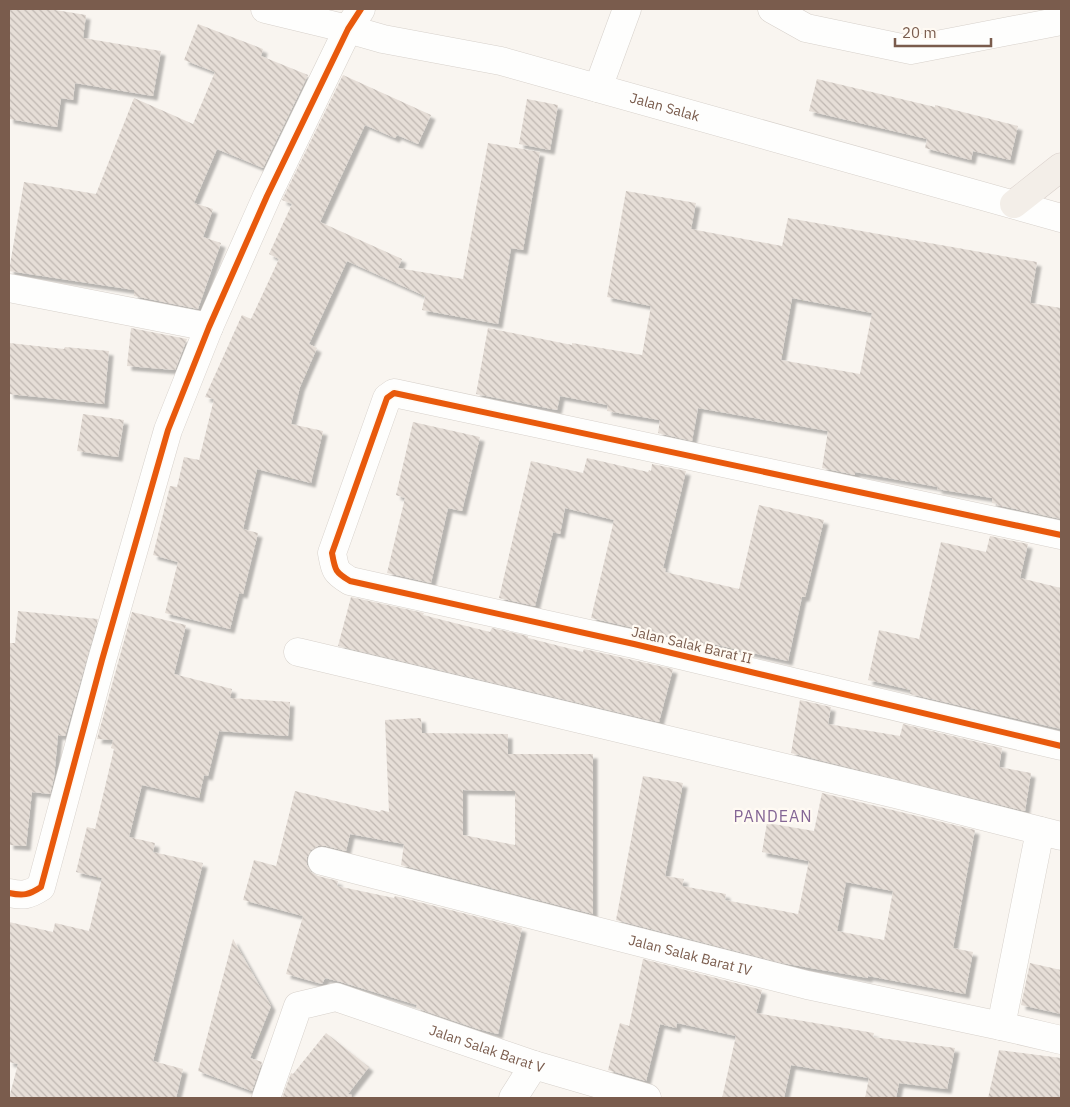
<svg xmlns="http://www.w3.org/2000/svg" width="1070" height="1107" font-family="'IBM Plex Sans',sans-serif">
	<defs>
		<pattern id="building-back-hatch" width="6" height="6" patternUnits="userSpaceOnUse" patternTransform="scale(1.25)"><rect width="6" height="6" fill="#e6ded7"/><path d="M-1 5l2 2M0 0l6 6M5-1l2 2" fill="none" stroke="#bfb7b1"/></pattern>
		<filter id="shadow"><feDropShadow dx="4.5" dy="4.5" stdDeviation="1" flood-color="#0004"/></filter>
	</defs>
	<rect width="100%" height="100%" fill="#f9f5f0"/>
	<!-- building -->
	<g fill="url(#building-back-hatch)" fill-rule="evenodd" filter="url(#shadow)">
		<path d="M9 9H49L86 15 83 38 161 51 153 96 75 83 73 100 61 98 57 127 9 119Z"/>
		<path d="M198 24 263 49 261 56 308 75 263 168 217 149 194 203 213 209 203 237 221 243 198 309 134 296V290L9 271 24 182 96 194 134 98 193 124 215 72 184 60Z"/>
		<path d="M343 75 431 115 418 144 397 135 395 138 365 125 320 222 402 259 398 268 463 279 488 143 540 152 523 250 511 248 498 324 422 310 425 296 347 261 309 344 317 348 300 387 291 424 323 431 311 483 257 469 243 529 258 533 243 594 239 593 230 629 165 613 178 562 153 555 170 486 177 487 184 457 199 460 214 399 205 397 242 315 251 319 279 259 269 254 292 204 282 200Z"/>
		<path d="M817 79 935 107V105L1018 126 1010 160 973 151 971 160 925 148 927 139 809 111Z"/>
		<path d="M527 99 558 105 550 150 519 144Z"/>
		<path d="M626 191 696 203 691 229 782 246 788 218 1037 262 1030 303 1061 308V519L997 505V504L992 503V498L937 489 938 487 855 472V475L822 468 828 431 698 408 692 441 658 433 660 420 607 411 608 405 560 396 557 410 476 394 488 328 572 345V343L642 355 651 306 607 297ZM792 298 872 313 860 374 781 360Z"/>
		<path d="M131 328 187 339 175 370 127 366Z"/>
		<path d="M9 343 64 349 65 347 109 351 104 404 9 394Z"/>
		<path d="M83 414 124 420 118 457 77 451Z"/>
		<path d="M413 422 480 437 462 511 448 508 431 583 387 573 405 498 396 495Z"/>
		<path d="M587 458 648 472 649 470 651 471 652 464 686 471 663 568H666L665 572 739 589 759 505 824 520 805 597H802L788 661 704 642 703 644 591 618 614 520 565 508 560 534 553 532 535 606 499 598 531 461 583 473Z"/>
		<path d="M990 536 1028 544 1020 578 1061 588V729L910 694 911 690 868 680 879 630 919 639 941 542 986 552Z"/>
		<path d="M351 597 424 613 423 615 490 632 492 628 528 636V638L583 652 584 649 673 669 659 722 338 646Z"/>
		<path d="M18 611 98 619 65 736 58 735 54 778 50 794 32 792 26 846 9 845V643H15Z"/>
		<path d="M132 612 186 625 174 674 232 689 230 698 290 702 288 736 219 731 208 776 204 775 199 798 142 785 129 837 155 843 153 852 203 863 153 1061 183 1069 176 1098H9L18 1064 9 1062V922L53 932 55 923 89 931 102 878 76 872 87 827 95 829 114 749 111 748 113 740 97 739Z"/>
		<path d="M800 700 831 707 828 724 900 736 903 724 1002 748 999 767 1031 773 1025 811 791 753Z"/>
		<path d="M421 718 422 733 508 734V754H593V914L401 865 404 844 350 834 346 851 326 846H318L311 850 307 857V865L311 872 318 876 338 881 337 886 394 898 395 896 522 928 498 1034 478 1029 416 1008 417 1005 341 982 325 978 322 984 286 974 303 916 243 900 254 860 276 866 295 791 380 812 381 810 389 812 385 720ZM463 790 515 791V845L463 835Z"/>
		<path d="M643 776 683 783 665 876 684 879 682 886 726 894 725 900 798 914 809 861 762 852 767 823 814 831 822 793 975 830 953 948 973 952 965 994 868 976V978L782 963 616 920ZM846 882 893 891 884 940 837 931Z"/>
		<path d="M233 939 271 1006 250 1058 262 1062 252 1091 198 1071Z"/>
		<path d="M643 959 762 990 756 1013 874 1033 873 1037 955 1048 947 1089 899 1083 896 1098H865L869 1078 791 1065 784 1098H722L736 1036 677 1023 676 1028 660 1024 646 1081 608 1070 620 1023 629 1026Z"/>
		<path d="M1030 963 1061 970V1014L1021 1005Z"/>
		<path d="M326 1033 369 1067 348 1094 352 1095 351 1098H282L291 1073 293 1074Z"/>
		<path d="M999 1050 1061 1058V1098H988Z"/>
	</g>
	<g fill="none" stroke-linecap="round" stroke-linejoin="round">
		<defs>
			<g id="minor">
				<path id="s1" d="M265 9 348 29 383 39 501 61 1061 218"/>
				<path d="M772 9 806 28 911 50 1061 21"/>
				<path d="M598 88 627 9"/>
				<path d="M9 288 209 327"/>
				<path d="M1061 535 394 393 387 398 332 553C335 570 335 572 350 581L634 644 1061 746"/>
				<path d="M298 652 895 794 1061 836"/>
				<path id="s2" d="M322 861 807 985 1001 1026 1061 1040"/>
				<path d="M9 893C23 896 29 895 41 887L102 660 168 430 209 327 267 196 348 29 361 9"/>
				<path d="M1001 1026 1040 831"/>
				<path id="s3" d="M266 1098 298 1006 336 997 534 1065 647 1098"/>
				<path d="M513 1098 534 1065"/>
			</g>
			<path id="major" d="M1014 204 1061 167"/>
		</defs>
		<!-- minor casing -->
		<use href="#minor" stroke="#d7d1cb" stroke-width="29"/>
		<!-- major casing -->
		<use href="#major" stroke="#dad1cc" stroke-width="29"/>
		<!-- minor -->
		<use href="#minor" stroke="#fefefd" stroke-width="28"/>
		<!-- major -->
		<use href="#major" stroke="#f3eee8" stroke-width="28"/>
		<defs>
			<g id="cycleway">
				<path d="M1061 535 394 393 387 398 332 553C335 570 335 572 350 581L634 644 1061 746"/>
				<path d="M9 893C23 896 29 895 41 887L102 660 168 430 209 327 267 196 348 29 361 9"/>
			</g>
		</defs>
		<!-- cycleway casing -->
		<use href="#cycleway" stroke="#fffaf3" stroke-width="9"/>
		<!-- cycleway -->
		<use href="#cycleway" stroke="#e8590c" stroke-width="6"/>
	</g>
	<g text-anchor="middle" stroke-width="4.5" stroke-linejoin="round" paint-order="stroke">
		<!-- street labels -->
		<g font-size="14" fill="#7a5c4d" stroke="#fffaf3">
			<text dy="5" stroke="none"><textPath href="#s1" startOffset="412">Jalan Salak</textPath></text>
			<text transform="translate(692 645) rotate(13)" y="5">Jalan Salak Barat II</text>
			<text dy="5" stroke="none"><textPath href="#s2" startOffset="380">Jalan Salak Barat IV</textPath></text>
			<text dy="5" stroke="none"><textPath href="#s3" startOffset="296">Jalan Salak Barat V</textPath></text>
		</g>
		<!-- quarter labels -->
		<g font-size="16" letter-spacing="1" fill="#846695" stroke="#fffaf3">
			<text x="773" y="822">PANDEAN</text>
		</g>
	</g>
	<!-- border -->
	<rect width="1070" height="1107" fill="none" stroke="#7a5c4d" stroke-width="20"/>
	<!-- scale -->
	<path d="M895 38v8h96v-8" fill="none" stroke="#7a5c4d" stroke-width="2.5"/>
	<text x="902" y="38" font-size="15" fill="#7a5c4d" stroke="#fffaf3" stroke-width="4" paint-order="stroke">20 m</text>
</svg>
